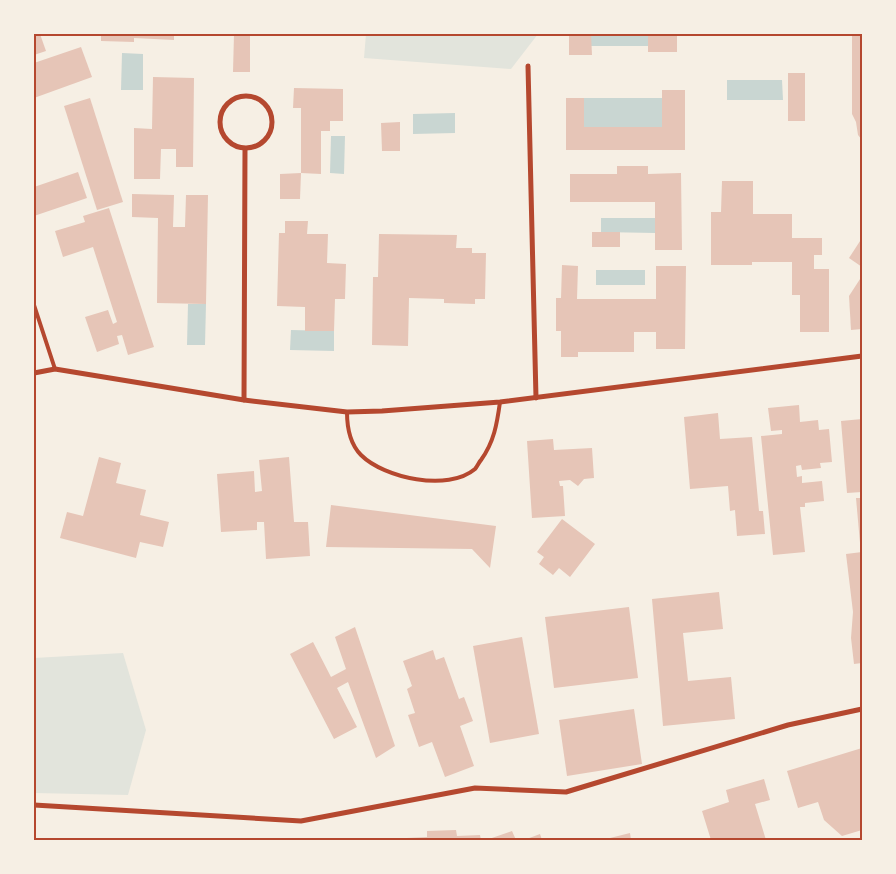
<svg xmlns="http://www.w3.org/2000/svg" width="896" height="874" font-family="Raleway,sans-serif">
	<rect width="100%" height="100%" fill="#f6efe4"/>
	<!-- green -->
	<g fill="#e2e4dc">
		<path d="M366 34H538L511 69 364 58Z"/>
		<path d="M123 653 146 730 128 795 34 793V658Z"/>
	</g>
	<!-- water -->
	<g fill="#c9d6d2">
		<rect x="591" y="34" width="57" height="12"/>
		<path d="M122 53 143 54V90H121Z"/>
		<path d="M727 80H782L783 100H727Z"/>
		<rect x="584" y="98" width="78" height="29"/>
		<path d="M455 113V133L413 134V114Z"/>
		<path d="M331 136H345L344 174 330 173Z"/>
		<path d="M601 218H655V233L601 232Z"/>
		<rect x="596" y="270" width="49" height="15"/>
		<path d="M188 304H206L205 345H187Z"/>
		<path d="M291 330 334 331V351L290 350Z"/>
	</g>
	<!-- building -->
	<g fill="#e6c5b7">
		<path d="M34 34H40L46 51 34 55Z"/>
		<path d="M101 34H174V40L134 38V42L101 41Z"/>
		<path d="M234 34H250V72H233Z"/>
		<path d="M569 34H591L592 55H569Z"/>
		<rect x="648" y="34" width="29" height="18"/>
		<path d="M852 34H862V140L858 135 856 122 852 114Z"/>
		<path d="M81 47 92 77 34 98V63Z"/>
		<rect x="788" y="73" width="17" height="48"/>
		<path d="M153 77 194 78 193 167H176V149H161L160 179H134V128L152 129Z"/>
		<path d="M294 88 343 89V121H330V131H321V174L301 173V108H293Z"/>
		<path d="M662 90H685V150H566V98H584V127H662Z"/>
		<path d="M90 98 123 202 97 210 64 106Z"/>
		<path d="M400 122V151H382L381 123Z"/>
		<path d="M617 166H648V174L681 173 682 250H655V202H570V174H617Z"/>
		<path d="M78 172 87 198 34 216V187Z"/>
		<path d="M301 173 300 199H280V174Z"/>
		<path d="M722 181H753V214H792V238H822V255H814V269H829V332H800V295H792V262H752V265H711V212H721Z"/>
		<path d="M132 194 174 195 173 227H185L186 195H208L206 304 157 303 158 218 132 217Z"/>
		<path d="M109 208 154 347 128 355 122 335 117 336 119 344 97 352 85 317 108 310 113 324 117 322 93 247 63 257 55 231 85 222 83 216Z"/>
		<path d="M285 221H308L307 234H328L327 263 346 264 345 299H335L334 331H305V307L277 306 279 233H285Z"/>
		<rect x="592" y="232" width="28" height="15"/>
		<path d="M379 234 457 235 456 248H472V253H486L485 299H475V304L444 303V299L409 298 408 346 372 345 373 277H378Z"/>
		<path d="M862 238V267L849 258Z"/>
		<path d="M562 265 578 266 577 299H656V266H686L685 349H656V332H634V352H578V357H561V331H556V298H561Z"/>
		<path d="M862 276V329L851 330 849 296Z"/>
		<path d="M799 405 800 422 818 420 819 430 829 429 832 462 820 463 821 468 802 470 801 465 796 466 797 477 802 476V483L822 481 824 501 805 503V507H800L805 552 773 555 761 436 782 434V430L771 431 768 408Z"/>
		<path d="M718 413 720 439 752 437 759 511H763L765 534 737 536 735 510 730 511 728 486 690 489 684 417Z"/>
		<path d="M862 419V492L847 493 841 421Z"/>
		<path d="M553 439 554 450 592 448 594 478 584 479 578 486 570 480 559 481 560 486H563L565 516 532 518 527 441Z"/>
		<path d="M99 457 121 463 116 483 146 490 140 515 169 522 163 547 140 542 136 558 60 538 67 512 83 516Z"/>
		<path d="M289 457 294 522H308L310 556 266 559 264 522H257V530L221 532 217 474 254 471 255 492 262 491 259 460Z"/>
		<path d="M856 498H862V542L860 543Z"/>
		<path d="M331 505 496 526 490 568 472 549 326 547Z"/>
		<path d="M562 519 595 544 570 577 559 568 553 575 539 564 544 557 537 552Z"/>
		<path d="M862 552V663L854 664 851 638 853 612 846 554Z"/>
		<path d="M719 592 723 629 683 633 688 681 731 677 735 719 663 726 652 599Z"/>
		<path d="M629 607 638 678 554 688 545 617Z"/>
		<path d="M355 627 395 746 376 758 348 682 337 688 357 727 334 739 290 654 313 642 331 677 346 669 335 637Z"/>
		<path d="M522 637 539 734 490 743 473 646Z"/>
		<path d="M433 650 436 660 444 657 459 699 464 697 473 721 460 726 474 766 445 777 432 742 419 747 408 715 415 713 407 689 412 686 403 661Z"/>
		<path d="M634 709 642 764 567 776 559 720Z"/>
		<path d="M862 748V830L842 836 824 820 818 802 798 808 787 771Z"/>
		<path d="M764 779 770 800 755 804 766 840H711L702 811 729 802 726 790Z"/>
		<path d="M456 830 457 836 480 835 481 840H386V839L427 837V831Z"/>
		<path d="M512 831 516 840H486Z"/>
		<path d="M630 833 631 840H602Z"/>
		<path d="M540 834 542 840H524Z"/>
	</g>
	<g fill="none" stroke-linecap="round" stroke-linejoin="round">
		<!-- service -->
		<g stroke="#b5482f" stroke-width="4">
			<path d="M34 305 55 369"/>
			<path d="M347 412C347 426 350 444 361 455 384 478 448 492 475 469 477 467 479 462 481 460 494 442 497 424 500 402"/>
		</g>
		<!-- minor -->
		<g stroke="#b5482f" stroke-width="5">
			<path d="M528 66 536 398"/>
			<circle cx="246" cy="122" r="26"/>
			<path d="M34 373 55 369 244 400 347 412 382 411 500 402 862 356"/>
			<path d="M244 400 245 149"/>
			<path d="M34 805 301 821 475 788 566 792 788 725 862 709"/>
		</g>
	</g>
	<!-- border -->
	<rect width="896" height="874" fill="none" stroke="#f6efe4" stroke-width="70"/>
	<rect x="35" y="35" width="826" height="804" fill="none" stroke="#b5482f" stroke-width="2"/>
</svg>
